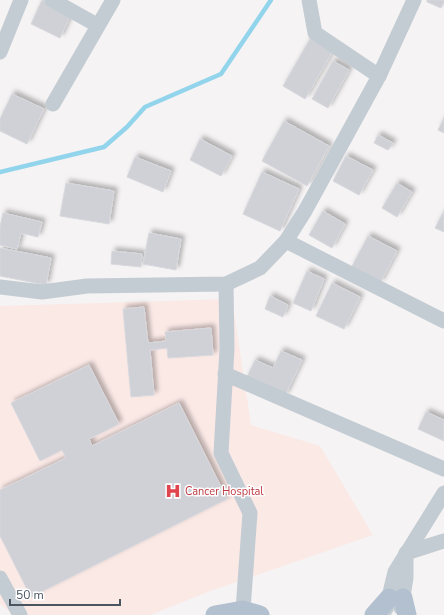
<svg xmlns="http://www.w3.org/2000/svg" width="444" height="615" font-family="'Nunito Sans',sans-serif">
	<defs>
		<filter id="shadow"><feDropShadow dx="3.5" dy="-3.5" stdDeviation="2" flood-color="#0004"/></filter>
	</defs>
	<rect width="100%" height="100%" fill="#f5f3f3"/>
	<!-- medical -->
	<path fill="#fbe9e6" d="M232 299 251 425 320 446 373 535 213 590 150 615H14L0 604V306Z"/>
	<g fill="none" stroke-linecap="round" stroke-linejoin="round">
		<!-- stream -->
		<path stroke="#92d4eb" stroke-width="4.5" d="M0 172 104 147 127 127 145 107 221 74 271 0"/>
	</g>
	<!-- building -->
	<g fill="#cfd1d7" stroke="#d7d8dd" filter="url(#shadow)">
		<path d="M42 0 71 14 60 38 31 24Z"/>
		<path d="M427 0H444V2L441 8 427 2Z"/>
		<path d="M310 39 332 52 305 99 283 86Z"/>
		<path d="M333 61 349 70 328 108 312 99Z"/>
		<path d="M12 94 44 109 27 144 0 131V119Z"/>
		<path d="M444 118V133L438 130Z"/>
		<path d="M284 121 329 146 307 186 262 161Z"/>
		<path d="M378 135 393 143 388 150 374 143Z"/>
		<path d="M200 139 232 156 221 176 190 160Z"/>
		<path d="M346 156 373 170 359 195 333 181Z"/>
		<path d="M135 157 171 171 163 192 127 177Z"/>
		<path d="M262 172 299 189 280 231 243 214Z"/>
		<path d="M66 183 114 191 109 224 60 216Z"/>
		<path d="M397 183 412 192 397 217 382 208Z"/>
		<path d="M323 211 345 224 332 248 309 235Z"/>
		<path d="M444 211V232L435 228Z"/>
		<path d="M3 213 42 222 38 237 21 233 17 249 0 245V227Z"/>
		<path d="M149 233 181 239 176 270 143 264Z"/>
		<path d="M368 236 397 251 380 283 351 268Z"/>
		<path d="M0 248 51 258 46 285 0 276Z"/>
		<path d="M112 251 142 254 141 267 111 264Z"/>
		<path d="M307 271 324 279 311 311 293 303Z"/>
		<path d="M332 283 360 297 344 329 316 316Z"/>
		<path d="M270 296 288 305 283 317 265 309Z"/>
		<path d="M144 307 148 343 166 341 165 332 211 328 213 355 168 358 167 348 150 350 154 395 131 397 123 309Z"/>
		<path d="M281 351 302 360 285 396 246 379 255 360 273 368Z"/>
		<path d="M89 365 119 424 89 439 92 446 179 403 227 499 31 597 0 536V490L66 458 62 450 40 461 11 403Z"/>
		<path d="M426 412 444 420V441L418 429Z"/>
	</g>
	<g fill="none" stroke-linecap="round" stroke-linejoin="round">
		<!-- minor -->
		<g stroke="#c4ccd3" stroke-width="15">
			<path d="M52 0 97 25"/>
			<path d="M309 0 315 33 379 76"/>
			<path d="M0 52 21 0"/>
			<path d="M53 104 113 0"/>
			<path d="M286 241 444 321"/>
			<path d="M226 284 227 349 221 453 250 513 243 610"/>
			<path d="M0 287 42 292 87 286 226 284 260 268 286 241 305 211 379 76 414 0"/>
			<path d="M225 374 444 469"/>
			<path d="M406 553 444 541"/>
			<path d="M0 578 20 615"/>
			<path d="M401 608 406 578V554"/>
			<path d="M386 609 395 572 444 493"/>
		</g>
		<!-- major -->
		<g stroke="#b3c0d0" stroke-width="19">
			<path d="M403 598 407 615"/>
			<path d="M215 615 243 610 260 615"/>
			<path d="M374 615 389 598"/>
		</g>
	</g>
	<!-- icons -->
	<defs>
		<symbol id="hospital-bare" viewBox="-9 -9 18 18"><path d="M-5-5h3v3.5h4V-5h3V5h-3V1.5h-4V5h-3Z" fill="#e0444e" stroke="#fff" stroke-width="2.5" paint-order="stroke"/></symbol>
	</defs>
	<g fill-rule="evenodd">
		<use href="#hospital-bare" x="162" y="480" width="22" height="22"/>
	</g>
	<g text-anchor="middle" stroke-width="3" stroke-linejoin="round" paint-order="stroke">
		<!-- health labels -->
		<g font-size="11" fill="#be3a42" stroke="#fff" text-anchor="start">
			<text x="185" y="495">Cancer Hospital</text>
		</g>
	</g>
	<!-- scale -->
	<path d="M10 599v6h110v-6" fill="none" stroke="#4a5560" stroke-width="2"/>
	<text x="16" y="599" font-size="12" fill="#4a5560" stroke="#ffffff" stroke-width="3" paint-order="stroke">50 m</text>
</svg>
